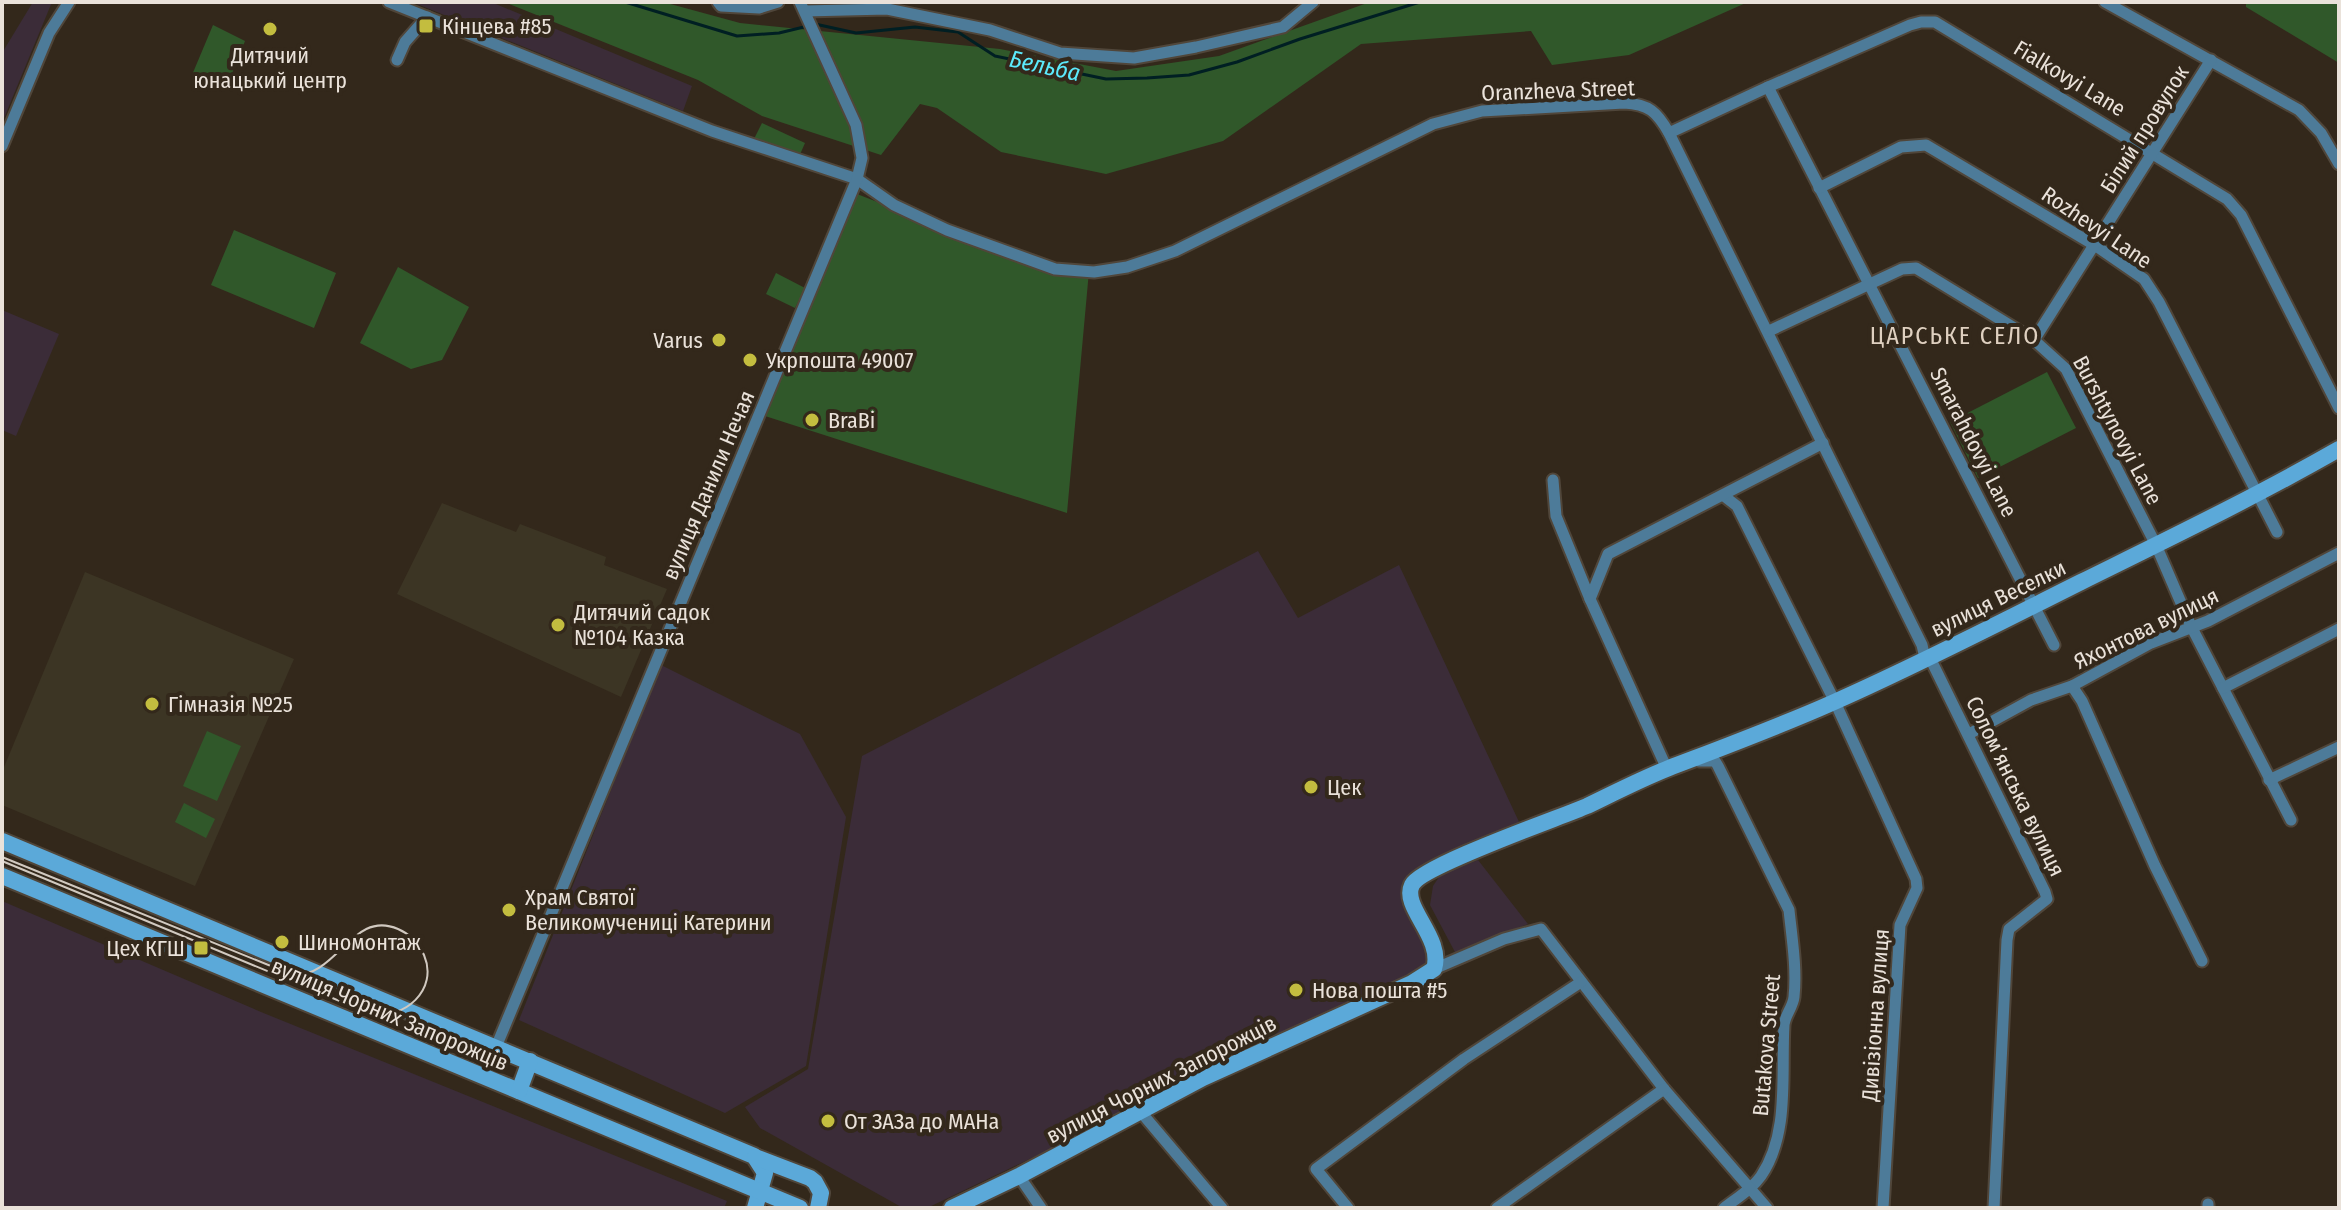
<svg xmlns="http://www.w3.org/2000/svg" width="2341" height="1210" font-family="'Fira Sans Condensed',sans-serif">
	<rect width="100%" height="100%" fill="#33281b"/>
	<!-- industrial -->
	<g fill="#3b2c38">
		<path d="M33 2H52L2 123V53Z"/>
		<path d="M412 2H491L692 86 683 111Z"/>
		<path d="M2 310 59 334 16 436 2 430Z"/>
		<path d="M1258 551 1298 618 1399 565 1520 824 1432 860 1403 888 1432 955 1431 967 927 1208H903L760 1128 745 1107 808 1069 862 756Z"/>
		<path d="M661 665 800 734 846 817 806 1066 725 1113 519 1020Z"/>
		<path d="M1478 860 1528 924 1456 954 1430 905 1433 886 1441 874Z"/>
		<path d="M2 901 261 1012 727 1201 724 1208H2Z"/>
	</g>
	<!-- education -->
	<g fill="#3c3524">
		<path d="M442 503 516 532 520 524 606 557 604 565 667 589 621 697 397 594Z"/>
		<path d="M85 572 294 659 195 886 2 805V772Z"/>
	</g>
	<!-- green -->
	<g fill="#30582a">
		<path d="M504 2H663L740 23 1000 49 1116 71 1219 56 1370 2H1748L1629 55 1552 65 1531 31 1361 44 1223 141 1106 174 1001 152 937 108 920 104 881 155 762 116 698 80Z"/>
		<path d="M2246 2H2339V63L2246 7Z"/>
		<path d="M213 25 245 41 225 91 192 75Z"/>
		<path d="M762 123 805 143 798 159 754 139Z"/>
		<path d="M857 194 1026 260 1089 271 1067 513 765 416Z"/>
		<path d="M234 230 336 273 314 328 211 285Z"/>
		<path d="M398 267 469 307 442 360 411 369 360 343Z"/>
		<path d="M776 273 805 288 795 308 766 294Z"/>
		<path d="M2047 372 2076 428 1978 478 1950 422Z"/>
		<path d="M207 731 241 746 217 801 183 786Z"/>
		<path d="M184 803 215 819 206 838 175 822Z"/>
	</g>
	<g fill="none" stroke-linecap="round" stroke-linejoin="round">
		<!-- stream -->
		<g stroke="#001f23" stroke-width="3">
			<path d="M625 2 737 36 779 33 808 26"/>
			<path d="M815 24 856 33 915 27 958 32 995 56 1106 79 1147 78 1189 75 1237 62 1300 39 1420 2"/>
		</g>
		<defs>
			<g id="street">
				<path d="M389 2 712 131 857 179 894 205 947 230 1055 269 1094 272 1127 267 1175 251 1433 124 1482 111 1624 103C1649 104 1657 112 1669 133L1922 645 1925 658"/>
				<path d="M718 2 721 6 759 8 778 2"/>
				<path d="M2105 2 2299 110 2321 133 2339 164"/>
				<path d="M805 11 887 9 990 30 1060 53 1134 58 1196 47 1283 27 1313 2"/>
				<path d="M397 60 405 42 427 17"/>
				<path d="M1768 87 2054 645"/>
				<path d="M1669 133 1768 87 1910 25 1921 22H1935L2227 199 2241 215 2339 408"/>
				<path d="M2 146 49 33 69 2"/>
				<path d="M1819 188 1901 147 1926 145 2096 246 2144 279 2159 302 2277 532"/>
				<path d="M1769 331 1902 269 1916 268 2034 340 2066 369 2156 545 2191 626 2291 820"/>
				<path d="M2034 340 2211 60"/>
				<path d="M1553 480 1556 516 1590 599 1667 769"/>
				<path d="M1724 496 1737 506 1835 702 1916 879 1917 888 1900 925 1883 1208"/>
				<path d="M1590 599 1608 554 1823 443"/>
				<path d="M1929 656 2045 892 2047 899 2009 929 2007 940 1994 1208"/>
				<path d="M2072 686 2082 701 2155 866 2202 961"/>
				<path d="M2223 688 2339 629"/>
				<path d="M1969 734 2031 700 2072 686 2151 643 2208 621 2339 553"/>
				<path d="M1699 761H1715L1718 766 1789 910C1792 938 1797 969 1794 997 1793 1007 1785 1015 1784 1025 1781 1074 1790 1133 1761 1176 1752 1189 1737 1198 1724 1208"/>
				<path d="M2269 780 2339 747"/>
				<path d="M1434 969 1504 939 1541 929 1664 1089 1767 1208"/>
				<path d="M496 1047 857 179 862 158 856 125 800 2"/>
				<path d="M1140 1111 1222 1208"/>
				<path d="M1019 1176 1041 1208"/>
				<path d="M1348 1208 1316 1169 1464 1059 1581 982"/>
				<path d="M1497 1208 1664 1089"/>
				<path d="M2208 1208V1204"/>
			</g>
			<g id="secondary">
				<path d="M2 841 754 1156 765 1173 755 1208"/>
				<path d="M2 876 800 1208"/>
				<path d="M519 1091 530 1061"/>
				<path d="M755 1157 810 1178 815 1182 821 1193 818 1208"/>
				<path d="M952 1208 1019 1176 1203 1078 1412 983 1434 969C1444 938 1401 907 1412 885 1421 866 1559 818 1587 806 1614 793 1641 779 1669 768 1724 747 1778 727 1832 703 1916 666 1999 623 2081 582 2168 539 2255 497 2339 449"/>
			</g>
		</defs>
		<!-- street casing -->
		<use href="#street" stroke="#50463a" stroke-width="15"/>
		<!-- secondary casing -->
		<use href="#secondary" stroke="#50463a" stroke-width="20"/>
		<!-- street -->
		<use href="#street" stroke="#4d7b99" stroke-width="11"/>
		<!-- secondary -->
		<use href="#secondary" stroke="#5ba9d9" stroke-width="16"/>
		<!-- tram -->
		<path stroke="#d1c9c0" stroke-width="2" d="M2 857 293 975C338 977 352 909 398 929 410 934 419 944 424 955 439 990 404 1020 371 1014L2 861"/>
	</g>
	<!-- markers -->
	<g fill="#c3bd3f" stroke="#33281b" stroke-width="3">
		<rect x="418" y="18" width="16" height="16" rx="4"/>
		<circle cx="270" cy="29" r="8"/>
		<circle cx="719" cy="340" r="8"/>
		<circle cx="750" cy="360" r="8"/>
		<circle cx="812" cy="420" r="8"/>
		<circle cx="558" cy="625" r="8"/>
		<circle cx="152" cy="704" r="8"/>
		<circle cx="1311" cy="787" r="8"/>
		<circle cx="509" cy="910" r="8"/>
		<circle cx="282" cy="942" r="8"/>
		<rect x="193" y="940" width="16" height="16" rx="4"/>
		<circle cx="1296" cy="990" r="8"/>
		<circle cx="828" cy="1121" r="8"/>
	</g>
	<g text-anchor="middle" stroke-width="8" stroke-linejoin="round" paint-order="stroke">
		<!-- poi labels -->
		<g font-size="22" fill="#eae2da" stroke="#33281b" text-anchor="start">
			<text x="442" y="34">Кінцева #85</text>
			<text x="270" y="63" text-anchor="middle">Дитячий<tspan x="270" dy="25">юнацький центр</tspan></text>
			<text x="703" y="348" text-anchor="end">Varus</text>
			<text x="766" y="368">Укрпошта 49007</text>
			<text x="828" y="428">BraBi</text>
			<text x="574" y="620">Дитячий садок<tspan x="574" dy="25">№104 Казка</tspan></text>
			<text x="168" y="712">Гімназія №25</text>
			<text x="1327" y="795">Цек</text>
			<text x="525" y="905">Храм Святої<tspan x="525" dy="25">Великомучениці Катерини</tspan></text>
			<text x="298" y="950">Шиномонтаж</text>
			<text x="185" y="956" text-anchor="end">Цех КГШ</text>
			<text x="1312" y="998">Нова пошта #5</text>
			<text x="844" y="1129">От ЗАЗа до МАНа</text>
		</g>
		<!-- street labels -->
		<g font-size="22" fill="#eae2da" stroke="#33281b">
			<text transform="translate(2070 78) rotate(31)" y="8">Fialkovyi Lane</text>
			<text transform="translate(1558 90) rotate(-2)" y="8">Oranzheva Street</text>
			<text transform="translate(2144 129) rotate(-58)" y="8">Білий провулок</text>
			<text transform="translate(2097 227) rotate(34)" y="8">Rozhevyi Lane</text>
			<text transform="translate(2118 430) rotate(62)" y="8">Burshtynovyi Lane</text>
			<text transform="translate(1974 442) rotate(63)" y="8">Smarahdovyi Lane</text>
			<text transform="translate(708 485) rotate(-67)" y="8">вулиця Данили Нечая</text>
			<text transform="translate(1998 598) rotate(-26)" y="8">вулиця Веселки</text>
			<text transform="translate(2146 628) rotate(-26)" y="8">Яхонтова вулиця</text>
			<text transform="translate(2016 786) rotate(64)" y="8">Соломʼянська вулиця</text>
			<text transform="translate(390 1014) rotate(23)" y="8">вулиця Чорних Запорожців</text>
			<text transform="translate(1875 1015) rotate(-86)" y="8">Дивізіонна вулиця</text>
			<text transform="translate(1766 1045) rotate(-85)" y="8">Butakova Street</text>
			<text transform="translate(1161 1079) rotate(-27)" y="8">вулиця Чорних Запорожців</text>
		</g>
		<!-- water labels -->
		<g font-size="24" font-style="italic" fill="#5ceafc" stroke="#33281b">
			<text transform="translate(1045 66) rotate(12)" y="8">Бельба</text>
		</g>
		<!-- neighbourhood labels -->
		<g font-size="24" letter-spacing="2" fill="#dfd0c0" stroke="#33281b">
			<text x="1955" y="344">ЦАРСЬКЕ СЕЛО</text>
		</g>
	</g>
	<!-- border -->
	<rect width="2341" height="1210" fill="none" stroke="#eae2da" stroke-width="8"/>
</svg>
